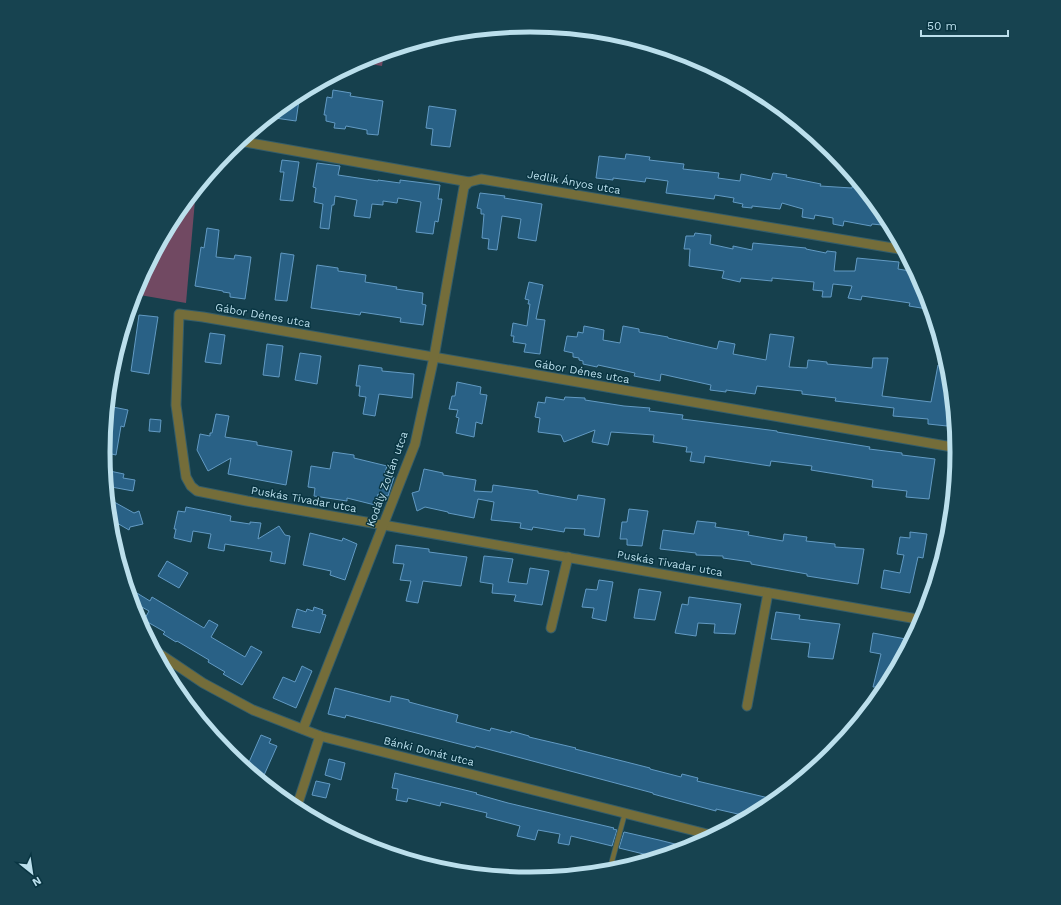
<svg xmlns="http://www.w3.org/2000/svg" width="1061" height="905" font-family="'Work Sans',sans-serif">
	<rect width="100%" height="100%" fill="#16404d"/>
	<!-- green -->
	<g fill="#714962">
		<path d="M384 52 382 66 358 62 367 57Z"/>
		<path d="M196 189 186 303 134 294 175 215Z"/>
	</g>
	<!-- building -->
	<g fill="#296186" stroke="#629ac3">
		<path d="M333 90 351 93 350 96 383 101 378 135 367 134V130L346 126 345 129 334 128 335 123 326 121V115H324L327 97 332 98Z"/>
		<path d="M300 93 296 121 268 117 293 97Z"/>
		<path d="M429 106 456 110 450 147 431 145 433 129 426 128Z"/>
		<path d="M626 154 650 157 649 160 684 164 683 169 719 173 718 178 740 181 741 174 771 180 773 173 787 175 786 177 821 184 820 186 852 188 854 177 886 215 892 226 872 224 871 226 844 221 843 226 833 224V218L815 215 814 219 802 217 803 209 782 203 780 209 752 206V208L742 207 743 204 733 202 734 198 715 195 714 199 666 193 668 181 646 178 645 182 613 178V180L596 178 599 156 625 159Z"/>
		<path d="M282 160 299 162 293 201 280 200 284 172H280Z"/>
		<path d="M317 163 340 166 338 175 378 181V180L400 183V180L440 185 438 199H442L438 222 435 221 433 234 416 232 421 202 398 198 397 203 383 201V205L372 204 370 218 354 216 357 200 335 196 334 205H332L329 229 320 228 323 204 314 202 316 188 313 187Z"/>
		<path d="M480 193 505 196 504 198 542 204 536 241 518 238 521 219 502 216 497 250 488 249 489 239 482 238 484 214H481V209L477 208Z"/>
		<path d="M207 228 219 230 216 257 234 259 235 255 251 257 245 299 230 297V293L223 292V291L195 286 201 247 204 248Z"/>
		<path d="M695 233 711 235 710 244 733 249V246L752 250 753 243 806 248V249L826 253 827 251 836 252 834 271H855L857 258 899 262 898 269 916 272 926 289 929 299 927 309 909 306 910 303 862 296 861 300 848 298 852 286 833 284 831 297H822L823 291 813 290 814 282 772 278V281L741 278 740 282 722 278 724 271 689 266 690 249H684L686 236H694Z"/>
		<path d="M281 253 294 255 287 301 275 300Z"/>
		<path d="M317 265 338 268V271L366 275 365 282 397 287 396 289 423 293 422 304 426 305 423 325 400 322 401 318 361 312 360 315 311 308Z"/>
		<path d="M529 282 543 285 536 319 545 320 540 354 524 352 526 344 513 342 514 336H511L513 323 527 326 530 304H528L529 300 525 299Z"/>
		<path d="M139 315 158 317 149 374 131 371Z"/>
		<path d="M584 326 604 330 603 340 620 343 623 326 639 329V332L668 337V338L717 349 719 341 735 344 733 354 766 360 770 334 794 337 789 367 807 368 808 360 827 362V364L872 368 873 358H888L882 396 931 402 938 365 949 366 952 397 947 426 928 424V419L893 416 894 408 835 401 836 398 802 394V391L757 386 755 394 726 390V392L710 390 711 385 661 374 660 381 634 376 635 373 598 365 597 367 583 364V361L579 360V358L573 357V353L564 351 567 336 577 337 578 332 583 333Z"/>
		<path d="M210 333 225 335 221 364 205 362Z"/>
		<path d="M267 344 283 346 279 377 263 375Z"/>
		<path d="M300 353 321 356 317 384 295 380Z"/>
		<path d="M359 365 382 368V371L414 374 412 398 379 394 375 416 363 414 366 397 359 396 360 386H356Z"/>
		<path d="M457 382 481 387 480 394 487 395 482 424 476 422 474 437 456 433 459 418 456 417 458 410 449 409 452 396H455Z"/>
		<path d="M546 397 564 400 565 397 585 398V400L624 406 650 408 649 411 683 415 682 419 777 431V432L870 447 869 449 902 453V455L935 459 929 499 906 497 907 491 872 487 873 480 811 470 812 466 771 461 770 466 705 456 704 463 690 461 692 452H686L687 447 653 442 654 435 611 432 608 445 592 442 595 430 564 442 561 435 538 432 540 418 535 417 538 402 545 403Z"/>
		<path d="M108 406 128 410 124 427 121 426 116 455 103 452Z"/>
		<path d="M216 414 229 416 225 437 257 442V445L292 451 286 485 228 474 231 458 208 471 197 450 200 434 210 436V433H212Z"/>
		<path d="M150 419 161 420 160 432 149 431Z"/>
		<path d="M333 452 354 455V458L387 466 384 475 394 477 388 496 378 494 375 505 347 498V501L314 496 315 488 308 487 311 466 330 469Z"/>
		<path d="M424 469 443 473V475L476 480 474 491 492 492 493 485 538 491V493L577 500 578 495 605 499 599 537 584 535 585 529 565 528 564 532 533 527 532 530 520 528 521 523 491 520 494 502 478 499 474 518 448 513V512L425 507 417 511 412 493 419 491Z"/>
		<path d="M105 470 124 474 123 478 135 480 133 491 106 486Z"/>
		<path d="M107 498 134 513 139 511 143 524 130 527 129 530 110 519Z"/>
		<path d="M186 507 231 516 230 521 250 524V522L261 523 258 539 279 526 285 535 290 536 285 564 270 561 272 552 225 544 224 551 208 548 211 534 193 531 191 542 174 538 176 529H174L178 511 185 512Z"/>
		<path d="M629 509 648 511 642 546 627 545V539H620L622 522H627Z"/>
		<path d="M697 521 716 523 715 527 749 532 748 535 783 541 784 534 807 537 806 541 835 544V547L864 549 858 584 807 576V574L751 564V562L723 558V556L696 555V553L660 549 663 530 694 534Z"/>
		<path d="M910 532 927 534 923 558 918 557 910 593 881 588 884 570 900 573 904 555 897 554 900 537 910 538Z"/>
		<path d="M310 533 342 541 343 538 357 544 345 580 330 575 331 571 303 565Z"/>
		<path d="M396 545 429 549V552L467 557 461 586 423 581 418 603 406 601 411 581 400 580 404 564 393 563Z"/>
		<path d="M484 556 513 559 508 582 527 584 530 568 549 571 542 605 514 601 516 595 492 593 493 584 480 582Z"/>
		<path d="M167 561 188 573 179 588 158 576Z"/>
		<path d="M599 580 613 582 606 621 592 618 594 608 582 607 586 589 597 590Z"/>
		<path d="M127 587 150 601 152 597 204 628 209 620 218 625 211 637 245 657 251 646 262 652 242 685 223 674 225 672 208 662 209 660 177 641 176 642 163 634 165 632 144 620 149 611 131 601Z"/>
		<path d="M639 589 661 592 655 620 634 618Z"/>
		<path d="M689 597 741 604 735 634 714 633 715 624 698 623 696 636 675 633 682 604 688 605Z"/>
		<path d="M314 607 323 610 322 614 326 615 320 633 292 627 297 609 306 612 307 609 313 611Z"/>
		<path d="M776 612 800 615 799 619 840 624 833 659 808 657 810 643 771 639Z"/>
		<path d="M873 633 906 639 902 661 886 690 872 707 877 687H873L881 654 870 652Z"/>
		<path d="M302 666 312 671 296 708 273 698 283 677 295 682Z"/>
		<path d="M335 688 390 702 391 696 409 700V702L458 715 456 722 490 731 491 728 511 733V731L529 736V737L576 748 575 749 650 768V769L681 777 682 774 698 778 697 781 773 799 771 805 751 817 716 809V811L675 800 653 794V793L476 746 475 748 346 715 345 718 328 714Z"/>
		<path d="M261 735 271 739 269 743 277 746 261 782 246 769Z"/>
		<path d="M329 759 345 763 341 780 325 775Z"/>
		<path d="M395 773 477 793 476 794 508 803 614 828 613 829 617 830 612 846 571 836 569 845 558 843 560 834 538 830 535 840 517 836 520 826 486 817 487 813 441 802 440 806 408 798 407 802 396 800 398 789 392 788Z"/>
		<path d="M316 781 330 784 326 798 312 795Z"/>
		<path d="M624 832 659 840 691 848 660 858 619 848Z"/>
	</g>
	<g fill="none" stroke-linecap="round" stroke-linejoin="round">
		<defs>
			<path id="lane" d="M609 872 625 813"/>
			<g id="street">
				<path d="M239 141 469 182 481 179 905 250"/>
				<path d="M940 568 954 488"/>
				<path d="M923 620 247 501 197 491 191 486 186 477 176 405 179 314 203 317 958 448"/>
				<path d="M551 628 568 557"/>
				<path d="M154 650 203 683 253 710 320 736 715 836"/>
				<path d="M747 706 768 593"/>
				<path d="M303 729 415 444 434 357 464 187 469 182"/>
				<path d="M296 809 320 736"/>
			</g>
		</defs>
		<!-- lane casing -->
		<use href="#lane" stroke="#345d6a" stroke-width="6"/>
		<!-- street casing -->
		<use href="#street" stroke="#345d6a" stroke-width="11"/>
		<!-- lane -->
		<use href="#lane" stroke="#746d3a" stroke-width="4.5"/>
		<!-- street -->
		<use href="#street" stroke="#746d3a" stroke-width="9"/>
	</g>
	<g text-anchor="middle" stroke-width="3" stroke-linejoin="round" paint-order="stroke">
		<!-- street labels -->
		<g font-size="11" fill="#bbdfec" stroke="#093542">
			<text transform="translate(574 182) rotate(10)" y="4">Jedlik Ányos utca</text>
			<text transform="translate(263 315) rotate(10)" y="4">Gábor Dénes utca</text>
			<text transform="translate(582 371) rotate(10)" y="4">Gábor Dénes utca</text>
			<text transform="translate(387 479) rotate(-70)" y="4">Kodály Zoltán utca</text>
			<text transform="translate(304 499) rotate(10)" y="4">Puskás Tivadar utca</text>
			<text transform="translate(670 563) rotate(10)" y="4">Puskás Tivadar utca</text>
			<text transform="translate(429 751) rotate(14)" y="4">Bánki Donát utca</text>
		</g>
	</g>
	<!-- crop -->
	<path d="M0 0H1061V905H0ZM110 452a420 420 0 1 1 840 0a420 420 0 1 1-840 0Z" fill="#174350" fill-rule="evenodd"/>
	<path fill="none" stroke="#bbdfec" stroke-width="5" d="M110 452a420 420 0 1 1 840 0a420 420 0 1 1-840 0Z"/>
	<!-- north arrow -->
	<g transform="translate(32 873) rotate(150)" stroke="#093542" stroke-width="3" paint-order="stroke">
	<path d="M0-3L7 15L0 10L-7 15Z" fill="#bbdfec"/>
	<text y="-6" font-size="11" font-weight="bold" text-anchor="middle" fill="#bbdfec">N</text>
	</g>
	<!-- scale -->
	<path d="M921 30v6h87v-6" fill="none" stroke="#bbdfec" stroke-width="2"/>
	<text x="927" y="30" font-size="12" fill="#bbdfec" stroke="#093542" stroke-width="3" paint-order="stroke">50 m</text>
</svg>
